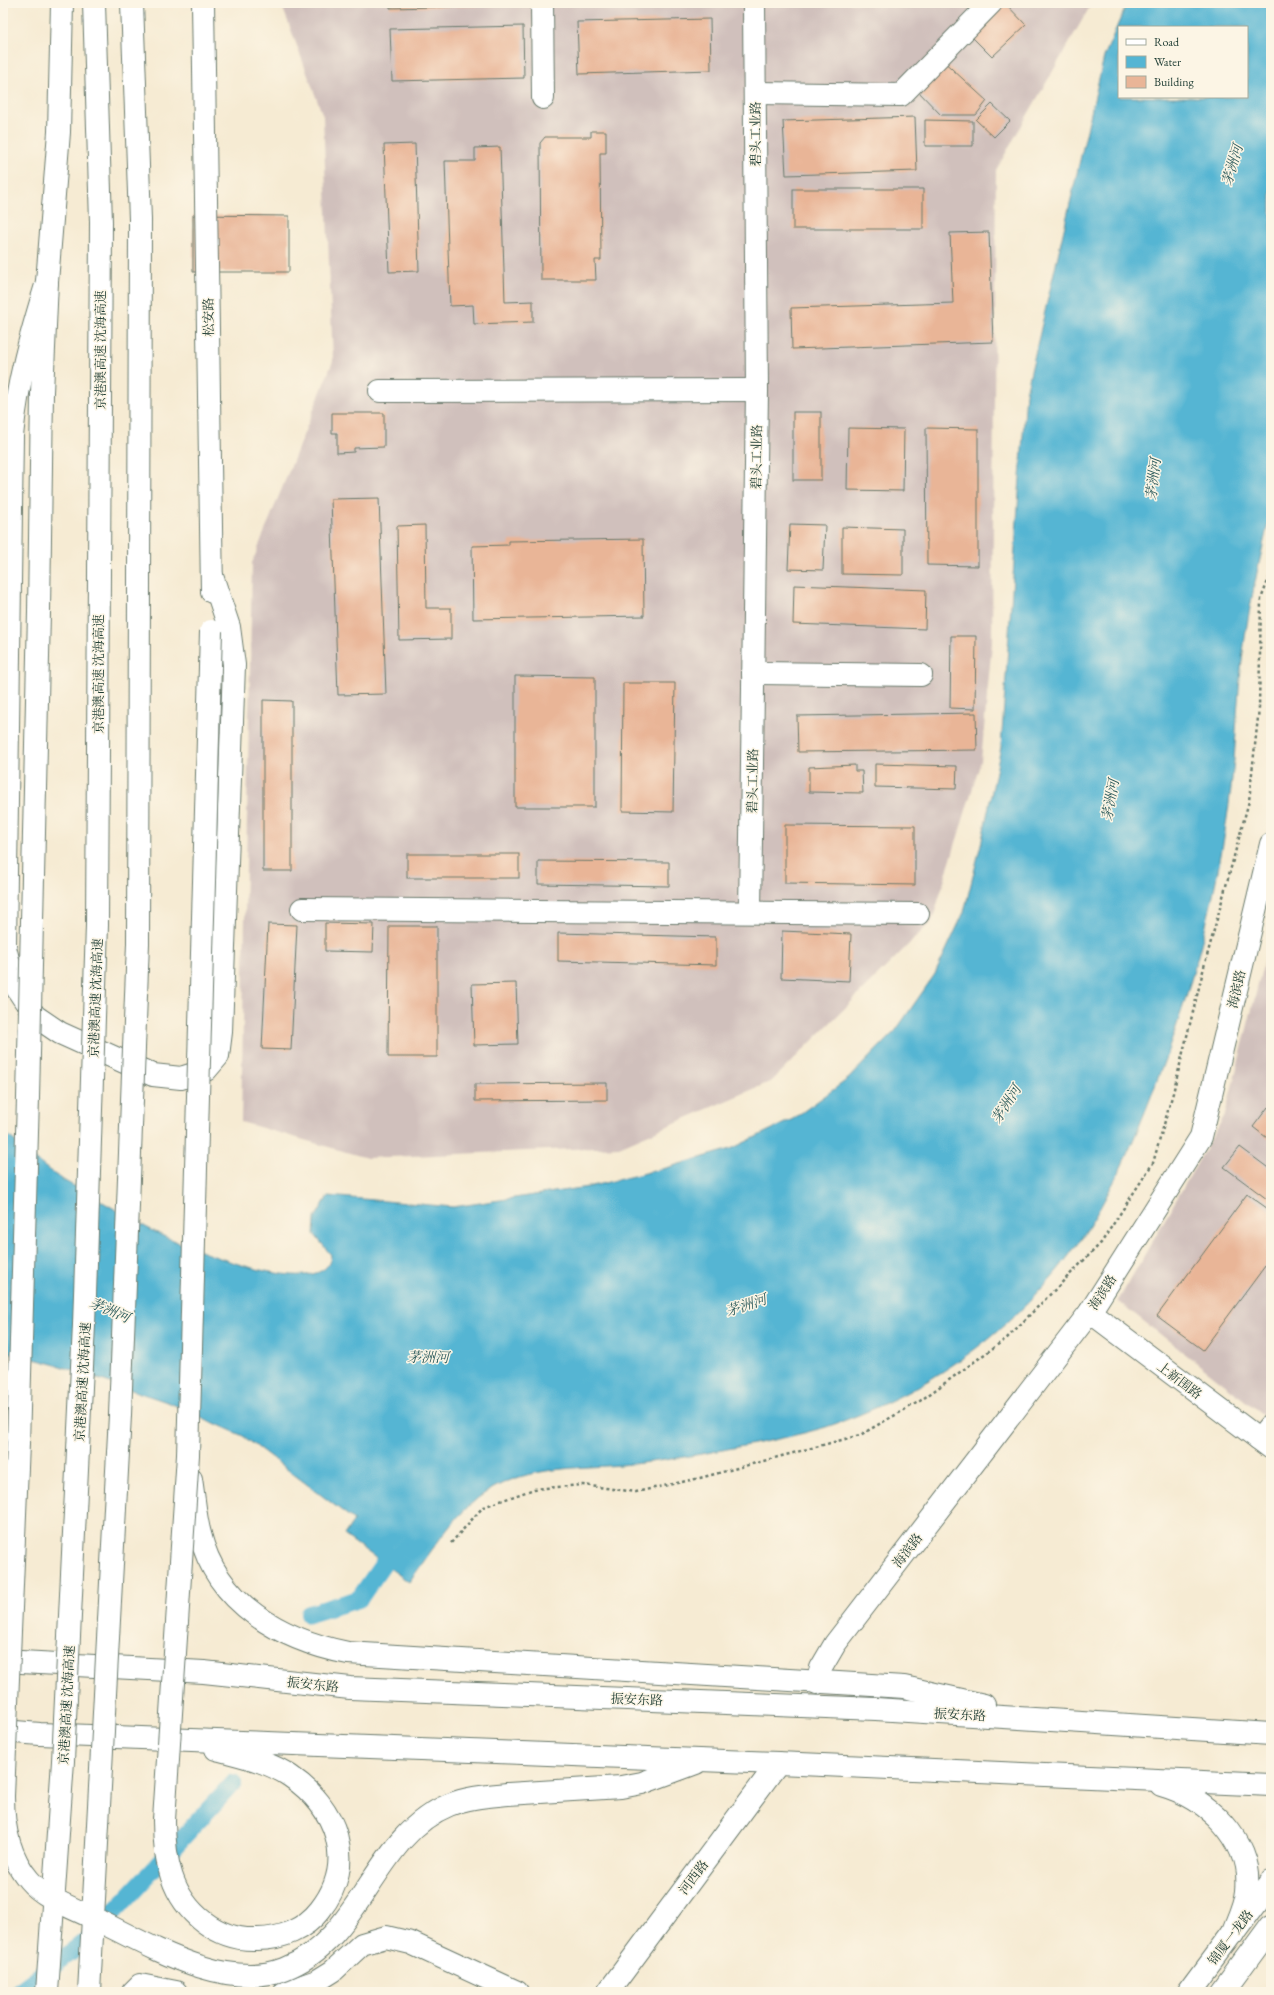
<svg xmlns="http://www.w3.org/2000/svg" width="1274" height="1995" font-family="'EB Garamond','Noto Serif SC',serif">
	<rect width="100%" height="100%" fill="#fcf5e5"/>
	<filter id="ink" filterUnits="userSpaceOnUse"><feTurbulence type="fractalNoise" baseFrequency=".025" numOctaves="2"/><feDisplacementMap in="SourceGraphic" scale="8" xChannelSelector="R" yChannelSelector="G"/><feConvolveMatrix kernelMatrix="1 2 1 2 8 2 1 2 1" color-interpolation-filters="sRGB"/></filter>
	<filter id="wash" filterUnits="userSpaceOnUse"><feTurbulence type="fractalNoise" baseFrequency=".012" numOctaves="4" result="noise"/><feDisplacementMap in="SourceGraphic" scale="16" xChannelSelector="R" yChannelSelector="G"/><feGaussianBlur stdDeviation="0.9" result="paint"/><feColorMatrix in="noise" values="0 0 0 0 0 0 0 0 0 0 0 0 0 0 0 0 0 1.4 0 .05"/><feComposite in="paint" operator="in"/></filter>
	<g filter="url(#wash)">
		<rect width="100%" height="100%" fill="#f6ebd3"/>
		<!-- industrial -->
		<g fill="#d0c0bc">
			<path d="M281 3H1092L996 170 992 643 981 761 932 921 772 1081 619 1147 367 1158 241 1122 252 563 333 361 323 116Z"/>
			<path d="M1271 934V1421L1118 1301 1225 1115Z"/>
		</g>
		<!-- water -->
		<path fill="#54b5d3" stroke="#3a7984" fill-rule="evenodd" d="M1127 3H1271V511C1258 567 1245 622 1240 679 1236 715 1236 752 1231 788 1220 881 1197 971 1165 1059 1142 1123 1111 1200 1070 1254 1010 1335 921 1396 826 1427 799 1435 770 1441 743 1446 702 1454 661 1462 620 1465 571 1469 520 1466 478 1498 450 1520 430 1554 409 1582L344 1535 354 1520 243 1436 170 1403 57 1365 3 1351V1131C20 1145 36 1161 54 1174 68 1184 86 1192 101 1201 120 1212 139 1224 159 1234 184 1246 328 1306 331 1255L314 1234 315 1218 328 1196 453 1207 588 1187 666 1168 731 1149 793 1119 848 1079 896 1030 935 974 964 912 982 840 1001 747 1026 393 1104 57ZM1119 27H1247V97H1119Z"/>
		<g fill="none" stroke-linecap="round" stroke-linejoin="round">
			<!-- canal -->
			<g stroke="#54b5d3" stroke-width="18">
				<path d="M309 1614 359 1599 397 1544"/>
				<path d="M18 1992 90 1938 233 1783"/>
			</g>
		</g>
		<g id="blocks">
			<!-- building -->
			<g fill="#e9b597">
				<path d="M390 3H523V5L390 8Z"/>
				<path d="M997 3H1005L1026 25 992 57 967 32Z"/>
				<path d="M710 19 711 70 579 74 577 22Z"/>
				<path d="M523 26 524 78 392 81 390 29Z"/>
				<path d="M940 58 987 101 976 115H941L916 89Z"/>
				<path d="M992 104 1010 121 994 137 976 120Z"/>
				<path d="M915 117 917 171 786 175 783 121Z"/>
				<path d="M925 120 973 121V146H925Z"/>
				<path d="M591 131H606V153H600L601 260H595L596 280H541L540 143 545 137H591Z"/>
				<path d="M415 144 419 271 389 272 384 145Z"/>
				<path d="M500 147 505 302 533 301V322L474 324 473 305 450 306 445 161H475V148Z"/>
				<rect x="793" y="189" width="130" height="40"/>
				<path d="M193 215 289 216V272H193Z"/>
				<path d="M989 232 993 342 792 349 791 308 953 303 950 233Z"/>
				<rect x="793" y="412" width="28" height="68"/>
				<path d="M332 413H384V447L354 448V452L337 453V433H332Z"/>
				<path d="M848 428 904 429 903 491 847 490Z"/>
				<path d="M926 428 978 429V566L927 565Z"/>
				<path d="M379 498 386 694 338 695 331 499Z"/>
				<path d="M790 524 825 525 823 570 788 569Z"/>
				<path d="M425 525 426 608H451V639L399 640 397 526Z"/>
				<path d="M842 527 903 529V575L842 574Z"/>
				<path d="M643 539 644 616 473 619 472 546 509 545V541Z"/>
				<path d="M794 585 926 590 925 629 793 624Z"/>
				<path d="M951 636H976L975 709 950 708Z"/>
				<path d="M515 676 595 677V807H515Z"/>
				<path d="M623 683H675L673 812 622 811Z"/>
				<path d="M263 700 292 701V871H263Z"/>
				<path d="M976 713 977 750 798 752 797 716Z"/>
				<path d="M875 764 957 766 956 789 875 787Z"/>
				<path d="M855 765V771H862L863 793 809 792V767Z"/>
				<path d="M785 825 915 826V885L785 883Z"/>
				<rect x="407" y="854" width="112" height="24"/>
				<path d="M538 861 669 862V886L538 884Z"/>
				<path d="M325 923 374 924 373 952 325 951Z"/>
				<path d="M268 924 297 925 291 1050 262 1049Z"/>
				<path d="M389 926H437V1057H388Z"/>
				<path d="M782 931 851 934 849 981 781 978Z"/>
				<path d="M558 933 716 937V965L558 961Z"/>
				<path d="M516 983 518 1044 474 1045 472 984Z"/>
				<path d="M607 1083V1100L475 1101V1084Z"/>
				<path d="M1268 1107 1271 1109V1141L1253 1127Z"/>
				<path d="M1240 1147 1271 1170V1202L1224 1167Z"/>
				<path d="M1247 1194 1271 1211V1258L1203 1350 1157 1316Z"/>
			</g>
		</g>
	</g>
	<g filter="url(#ink)">
		<use href="#blocks" fill-opacity="0" stroke="#6a7a6c" stroke-width="1"/>
		<g fill="none" stroke-linecap="round" stroke-linejoin="round">
			<defs>
				<g id="minor">
					<path d="M542 3 543 98"/>
					<path d="M755 93 901 95 991 3"/>
					<path d="M380 391 757 390"/>
					<path d="M753 673 921 675"/>
					<path d="M302 909 918 914"/>
					<path d="M750 912 757 390 754 3"/>
					<path d="M1090 1312 1271 1448"/>
					<path d="M1259 1439 1271 1424"/>
					<path d="M817 1683 821 1668 835 1644 1090 1312 1201 1137 1271 844"/>
					<path d="M133 1992 140 1985 176 1992"/>
					<path d="M285 1992 317 1981 333 1971 362 1944 386 1937 411 1943 517 1992"/>
					<path d="M608 1992 778 1763"/>
					<path d="M1189 1992 1271 1882"/>
					<path d="M1222 1992 1271 1925"/>
				</g>
				<g id="major">
					<path d="M203 3 212 592"/>
					<path d="M47 282C31 334 17 383 12 436L5 947 14 984 35 1016 60 1033 153 1075 181 1078 206 1070 218 1056 221 1032 234 665 229 627 212 576"/>
					<path d="M39 612 42 392 47 282 59 132 62 3"/>
					<path d="M191 1479C194 1497 195 1516 200 1534 217 1604 282 1640 348 1653L904 1687 984 1705"/>
					<path d="M3 1661 204 1672 350 1688 876 1709 1271 1734"/>
					<path d="M3 1731 40 1734 778 1763 1271 1785"/>
					<path d="M1161 1785C1207 1798 1252 1839 1247 1891 1246 1905 1238 1920 1233 1934"/>
					<path d="M508 1794 621 1787 642 1783 696 1763"/>
					<path d="M164 1820C164 1859 171 1897 204 1922 220 1934 238 1940 257 1939 282 1939 305 1929 320 1910 358 1862 336 1807 290 1776 268 1761 241 1756 216 1749"/>
					<path d="M1261 1940 1271 1929"/>
				</g>
			</defs>
			<!-- minor casing -->
			<use href="#minor" stroke="#6a7a6c" stroke-width="24"/>
			<!-- major casing -->
			<use href="#major" stroke="#6a7a6c" stroke-width="24"/>
			<!-- path -->
			<path stroke="#6a7a6c" stroke-width="2.5" stroke-dasharray="3 3" stroke-linecap="butt" d="M451 1543 483 1507 534 1489 583 1485 636 1492 700 1478 860 1435 920 1401 1007 1338 1101 1243 1153 1163 1173 1093 1204 967 1249 801 1259 708 1261 599 1271 573"/>
			<!-- minor -->
			<use href="#minor" stroke="#fff" stroke-width="22"/>
			<!-- major -->
			<use href="#major" stroke="#fff" stroke-width="22"/>
			<defs>
				<g id="major-bridge">
					<path d="M39 612 28 1098 18 1444 3 1796C3 1827 9 1857 29 1880 45 1899 74 1908 95 1919 147 1944 225 1992 284 1969 363 1939 373 1836 449 1805 468 1797 488 1796 508 1794"/>
					<path d="M164 1820 188 1455 211 631"/>
				</g>
				<g id="highway-bridge">
					<path d="M47 1992 63 1761 84 1325 97 925 101 222 94 3"/>
					<path d="M89 1992 120 1415 138 943 140 220 132 3"/>
				</g>
			</defs>
			<!-- major-bridge casing -->
			<use href="#major-bridge" stroke="#6a7a6c" stroke-width="24" stroke-linecap="butt"/>
			<!-- highway-bridge casing -->
			<use href="#highway-bridge" stroke="#6a7a6c" stroke-width="24" stroke-linecap="butt"/>
			<!-- major-bridge -->
			<use href="#major-bridge" stroke="#fff" stroke-width="22"/>
			<!-- highway-bridge -->
			<use href="#highway-bridge" stroke="#fff" stroke-width="22"/>
		</g>
	</g>
	<g text-anchor="middle" stroke-width="3" stroke-linejoin="round" paint-order="stroke">
		<!-- street labels -->
		<g font-size="13" fill="#1f3d34" stroke="#fcf5e5">
			<text transform="translate(755 134) rotate(-90)" y="5">碧头工业路</text>
			<text transform="translate(208 317) rotate(-91)" y="5">松安路</text>
			<text transform="translate(100 350) rotate(-90)" y="5">京港澳高速 沈海高速</text>
			<text transform="translate(756 457) rotate(-89)" y="5">碧头工业路</text>
			<text transform="translate(98 674) rotate(-90)" y="5">京港澳高速 沈海高速</text>
			<text transform="translate(752 781) rotate(-89)" y="5">碧头工业路</text>
			<text transform="translate(1236 989) rotate(-77)" y="5">海滨路</text>
			<text transform="translate(95 998) rotate(-88)" y="5">京港澳高速 沈海高速</text>
			<text transform="translate(1102 1292) rotate(-57)" y="5">海滨路</text>
			<text transform="translate(1180 1380) rotate(37)" y="5">上新围路</text>
			<text transform="translate(82 1382) rotate(-87)" y="5">京港澳高速 沈海高速</text>
			<text transform="translate(907 1550) rotate(-52)" y="5">海滨路</text>
			<text transform="translate(313 1684) rotate(6)" y="5">振安东路</text>
			<text transform="translate(637 1699) rotate(2)" y="5">振安东路</text>
			<text transform="translate(66 1705) rotate(-87)" y="5">京港澳高速 沈海高速</text>
			<text transform="translate(960 1714) rotate(3)" y="5">振安东路</text>
			<text transform="translate(693 1877) rotate(-53)" y="5">河西路</text>
			<text transform="translate(1230 1937) rotate(-53)" y="5">锦厦一龙路</text>
		</g>
		<!-- water labels -->
		<g font-size="14" font-style="italic" fill="#2c5b5c" stroke="#fcf5e5">
			<text transform="translate(1232 165) rotate(-73)" y="5">茅洲河</text>
			<text transform="translate(1153 479) rotate(-83)" y="5">茅洲河</text>
			<text transform="translate(1110 800) rotate(-80)" y="5">茅洲河</text>
			<text transform="translate(1006 1104) rotate(-58)" y="5">茅洲河</text>
			<text transform="translate(746 1305) rotate(-18)" y="5">茅洲河</text>
			<text transform="translate(110 1310) rotate(23)" y="5">茅洲河</text>
			<text transform="translate(428 1357) rotate(1)" y="5">茅洲河</text>
		</g>
	</g>
	<!-- margin -->
	<rect width="1274" height="1995" fill="none" stroke="#fcf5e5" stroke-width="16"/>
	<!-- legend -->
	<rect x="1118" y="26" width="130" height="72" fill="#fcf5e5" stroke="#a4ab9e"/>
	<rect x="1126" y="39" width="20" height="6" fill="#ffffff" stroke="#a4ab9e"/>
	<text x="1154" y="46" font-size="12" fill="#1f3d34">Road</text>
	<rect x="1126" y="56" width="20" height="12" fill="#54b5d3" stroke="#a4ab9e"/>
	<text x="1154" y="66" font-size="12" fill="#1f3d34">Water</text>
	<rect x="1126" y="76" width="20" height="12" fill="#e9b597" stroke="#a4ab9e"/>
	<text x="1154" y="86" font-size="12" fill="#1f3d34">Building</text>
</svg>
